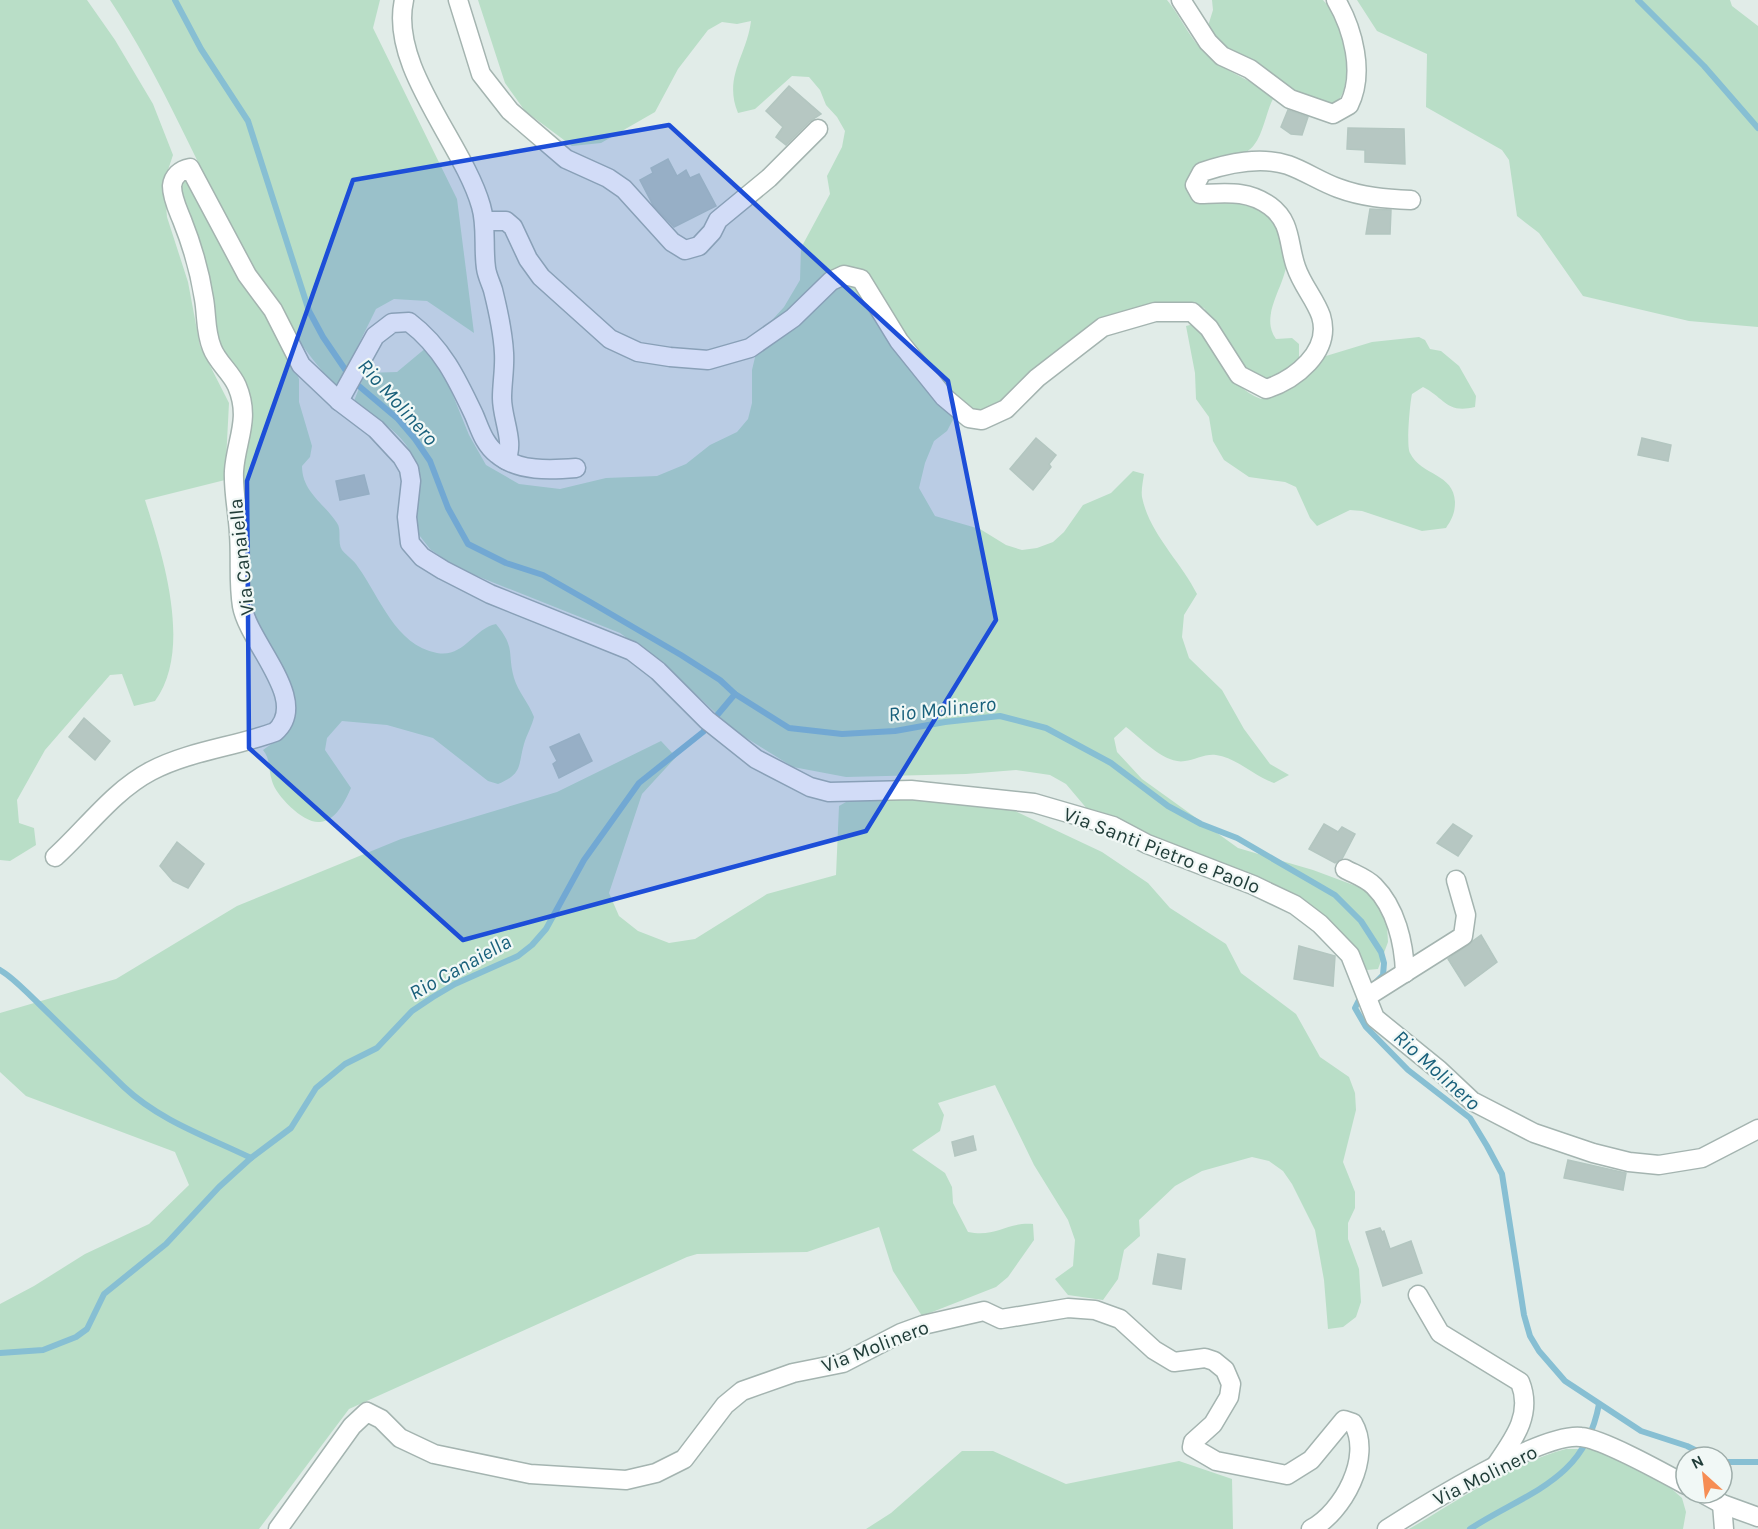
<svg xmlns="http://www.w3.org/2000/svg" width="1758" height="1529" font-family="Karla,sans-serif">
	<rect width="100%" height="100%" fill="#e1ece8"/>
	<!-- green -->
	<g fill="#b9dec7">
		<path d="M0 0H87L115 40 153 104 173 155 164 182 167 217 188 282 200 346 229 403 225 480 145 500C163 556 193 649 155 701L134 706 122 674 110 675 45 750 17 800 19 823 34 828 36 845 10 861 0 860Z"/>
		<path d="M110 0H380L373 28 457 199 474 333 427 301 394 299 376 309 337 388C234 275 193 125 110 0Z"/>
		<path d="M478 0H1167C1181 17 1192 43 1209 57 1229 74 1253 80 1274 97 1266 111 1264 132 1254 145 1237 168 1183 152 1188 189L1240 197 1274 216C1278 228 1286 244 1287 257 1288 284 1258 314 1276 339L1292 338 1299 344V360L1269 384 1241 369 1204 308C1184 303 1165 300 1145 306 1099 318 1032 379 992 410H976L969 406 955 416 947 431 934 441 925 463 919 488 935 516 980 529 1006 545 1022 550 1037 548 1053 542 1064 532 1083 505 1111 493 1133 471 1144 474C1143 481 1141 490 1142 497 1149 533 1181 562 1197 594L1184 615 1182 637 1189 658 1222 690 1244 729 1270 764 1289 775 1274 783C1254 776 1237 758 1216 755 1207 753 1194 760 1185 761 1165 765 1141 738 1126 727L1114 738 1117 752 1142 779 1238 848 1313 870 1364 889 1380 906 1387 925 1388 942 1378 969 1367 970 1349 941 1204 858 1088 810 1066 784 1050 775 1016 770 966 774 846 777 793 767 735 731 668 668 620 633 457 568 430 549 416 531C416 514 419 497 419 480 418 442 381 421 354 401L365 373 397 372 427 347 441 366 469 435 486 465 519 484 560 489 606 478 657 476 686 464 710 445 737 432 748 419 752 403V370L761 332 784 307 800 280 801 248 830 194 827 176 842 147 845 131 837 117 826 105 820 90 809 77 792 76 755 109 738 113C723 77 747 55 751 21L737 24 722 22 708 30 678 69 655 112 601 143 572 146 525 111 505 83Z"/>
		<path d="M1212 0H1323C1328 6 1334 12 1337 19 1344 36 1356 96 1332 104 1315 110 1240 65 1227 52 1219 44 1214 35 1208 26L1213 10Z"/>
		<path d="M1357 0H1730L1732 6 1758 26V327L1689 321 1583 296 1539 233 1517 216 1509 160 1502 150 1426 107 1427 54 1377 31Z"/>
		<path d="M187 176 280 339 299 379V402L312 446 310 457 302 466C302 492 324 503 337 523 342 530 337 542 342 550 347 556 354 560 358 567 380 597 395 645 437 653 464 658 473 629 496 624 516 648 507 653 514 678 518 692 529 703 534 717 532 726 527 734 524 744 518 765 523 774 498 784L488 781 433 738 387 725 342 721 327 738 325 750 351 788C345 801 336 821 320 822 304 824 276 796 272 781 268 769 271 760 263 750 283 736 295 729 294 704L246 603 241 467 247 442 220 354 180 197 181 181Z"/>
		<path d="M1194 324C1220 346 1226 386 1261 399L1290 388 1318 360 1326 356 1372 342 1419 337 1425 340 1430 349 1441 351 1459 366 1476 396 1475 407C1446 414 1445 398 1423 387L1412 394C1410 403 1406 446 1410 453 1421 476 1454 473 1455 502 1455 513 1452 519 1446 528L1422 531 1362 511 1350 510 1317 526 1310 518 1296 487 1285 482 1249 477 1224 460 1213 441 1209 417 1196 399 1195 373 1186 326Z"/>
		<path d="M661 741 676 757 642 794 609 893 619 916 638 931 669 943 695 939 767 894 836 875 839 806 853 798 948 799 1013 810 1102 852 1148 883 1170 908 1226 944 1241 973 1296 1014 1320 1057 1349 1077 1355 1093 1356 1110 1343 1162 1355 1192V1208L1348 1223V1239L1359 1269 1361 1302 1356 1317 1343 1327 1328 1329 1324 1280 1315 1230 1292 1184 1283 1171 1269 1161 1252 1157 1202 1171 1175 1186 1139 1220 1140 1236 1124 1250 1118 1279 1103 1300 1068 1295 1055 1279 1073 1266 1075 1240 1068 1220 1034 1165 995 1085 938 1103 944 1115 940 1131 912 1150 945 1173 952 1187 953 1203 968 1232C996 1238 1006 1222 1033 1224L1034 1240 1008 1277 996 1287 922 1316 893 1271 879 1227 807 1252 697 1254 687 1257 349 1409 259 1529H0V1304L34 1286 85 1254 149 1224 189 1185 175 1152 26 1096 0 1072V1013L116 979 237 906 401 839 557 792Z"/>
		<path d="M1566 1449H1595L1665 1483 1682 1498 1686 1512 1683 1529H1409C1459 1500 1510 1464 1566 1449Z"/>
		<path d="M962 1451H993L1066 1484 1179 1461 1232 1479 1233 1529H866L891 1513Z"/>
	</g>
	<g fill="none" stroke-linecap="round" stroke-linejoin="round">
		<!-- stream -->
		<g stroke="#87bfd3" stroke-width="6">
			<path d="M175 0 201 49 248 121 309 311 323 337 353 381 398 419 415 439 430 461 448 508 468 544 506 563 543 575 592 603 681 655 720 680 735 694 789 728 842 734 895 731 945 722 1000 716 1046 728 1111 763 1168 806 1201 824 1237 838 1335 895 1361 921 1381 952 1384 963 1383 975 1374 984"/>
			<path d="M1638 0 1704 66 1758 128"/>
			<path d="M0 970C14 978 26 992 38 1003 67 1031 95 1059 124 1087 160 1121 208 1137 251 1158"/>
			<path d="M1362 994 1355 1008 1366 1027 1408 1070 1470 1118 1487 1146 1502 1174 1524 1315 1530 1336 1539 1351 1565 1381 1641 1431 1687 1446 1709 1457"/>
			<path d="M0 1353 43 1350 76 1337 87 1329 104 1294 166 1244 219 1187 251 1158 291 1128 316 1088 345 1064 377 1048 412 1011 433 997 455 984 518 956 532 945 546 929 584 860 639 783 703 732 735 694"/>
			<path d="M1722 1462H1758"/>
			<path d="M1470 1529C1527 1492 1585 1481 1599 1404"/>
		</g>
	</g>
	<!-- building -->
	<g fill="#b6c7c2" stroke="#b3c6c0" stroke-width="1.5">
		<path d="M789 86 821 114 810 121 786 145 776 137 783 127 766 111Z"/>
		<path d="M1288 110 1308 117 1302 135 1291 134 1281 127Z"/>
		<path d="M1348 128 1404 129 1405 164 1365 162V150L1347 149Z"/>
		<path d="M668 159 677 176 686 170 690 178 699 174 716 206 674 227 653 205 640 180 653 173 651 168Z"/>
		<path d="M1370 209 1391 210 1390 234H1366Z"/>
		<path d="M1036 438 1056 455 1049 464 1051 467 1033 490 1010 469Z"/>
		<path d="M1642 438 1671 445 1668 461 1638 455Z"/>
		<path d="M364 475 369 494 340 500 336 481Z"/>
		<path d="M84 718 110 741 95 760 69 737Z"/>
		<path d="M579 734 592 761 559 778 553 764 557 761 550 747Z"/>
		<path d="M1324 824 1338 832 1342 827 1355 834 1342 859 1335 863 1309 849Z"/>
		<path d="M1453 824 1472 836 1458 856 1437 843Z"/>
		<path d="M177 842 204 864 188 888 173 881 160 866Z"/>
		<path d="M1481 935 1497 962 1465 986 1448 959Z"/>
		<path d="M1299 946 1335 956 1333 986 1294 979Z"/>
		<path d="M973 1136 976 1150 955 1156 952 1142Z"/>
		<path d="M1568 1160 1626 1173 1623 1190 1564 1178Z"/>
		<path d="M1380 1228 1382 1232 1384 1231 1390 1249 1411 1241 1422 1273 1383 1286 1366 1232Z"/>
		<path d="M1158 1254 1185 1259 1181 1289 1153 1284Z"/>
	</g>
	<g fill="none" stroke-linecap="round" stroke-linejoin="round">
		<defs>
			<g id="minor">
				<path d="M404 0C389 67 463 143 481 206 487 226 483 247 486 268 487 276 491 283 493 290 498 310 503 333 504 353 505 368 502 383 502 398 502 419 515 442 506 460"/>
				<path d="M458 0 481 74 510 111 566 159 608 178 624 189 672 242 685 250 699 246 712 232 718 220 769 178 818 129"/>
				<path d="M1181 0 1208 42 1222 56 1250 69 1290 99 1333 114 1349 105C1365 73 1353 29 1336 0"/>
				<path d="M485 221H506L513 227 528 259 541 277 610 339 638 352 670 357 708 360 750 348 793 318 831 281 844 275 861 279 899 341 944 397 969 418 982 420 1006 409 1037 378 1103 327 1155 312H1192L1209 328 1239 375 1266 389C1294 380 1332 352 1321 316 1315 299 1302 285 1296 267 1288 245 1292 222 1270 206 1248 190 1227 193 1200 194L1195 185 1202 172C1229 163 1260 156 1288 165 1305 171 1321 182 1338 188 1362 197 1386 199 1411 200"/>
				<path d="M339 401 375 336 392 323 409 322C442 347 457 379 474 415 480 429 484 444 497 454 518 472 551 470 576 468"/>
				<path d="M55 857C86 829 113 791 151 771 189 751 234 747 275 732 311 701 249 644 242 606 238 582 241 559 239 534 238 512 233 492 234 471 236 440 251 419 237 386 231 372 217 362 212 348 205 331 207 316 204 299 200 273 192 245 182 220 178 210 172 198 172 186 173 176 180 170 190 168L247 275 273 310 301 365 339 401 376 429 402 457 409 469 411 481 407 517 410 543 422 557 443 570 490 594 632 651 658 671 707 720 756 759 810 787 829 792 911 790 1034 803 1113 826 1147 844 1253 885 1295 905 1320 924 1350 955 1375 1018 1439 1070 1472 1101 1534 1133 1593 1153 1629 1162 1659 1165 1702 1158 1758 1129"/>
				<path d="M1345 869C1354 874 1366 878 1374 886 1396 908 1404 943 1405 973"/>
				<path d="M1368 996 1463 936 1466 915 1456 880"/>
				<path d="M1418 1295 1440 1333 1520 1382C1533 1414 1514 1439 1496 1465"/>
				<path d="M1702 1493 1722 1504 1758 1517"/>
				<path d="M1722 1504 1724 1529"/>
				<path d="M278 1529 352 1426 367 1412 381 1419 400 1438 434 1454 530 1474 626 1480 656 1473 684 1459 725 1405 742 1391 793 1373 843 1363 901 1333 923 1325 984 1311 1001 1319 1068 1308 1095 1310 1120 1319 1154 1350 1174 1362 1205 1358 1214 1361 1225 1370 1231 1384 1229 1397 1213 1424 1193 1442 1192 1447 1216 1461 1287 1475 1311 1460 1344 1420 1353 1423C1373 1457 1343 1512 1311 1529"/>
				<path d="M1387 1529C1423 1506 1542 1432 1581 1437 1603 1439 1664 1473 1686 1485"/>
			</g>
		</defs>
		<!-- minor casing -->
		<use href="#minor" stroke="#a4b4b0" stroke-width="21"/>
		<!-- minor -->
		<use href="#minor" stroke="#fff" stroke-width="18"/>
	</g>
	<!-- marked area -->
	<path fill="#1d4ed8" fill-opacity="0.2" stroke="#1d4ed8" stroke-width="4.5" stroke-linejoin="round" d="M669 125 948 381 996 620 866 831 463 940 249 748 247 481 353 180Z"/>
	<g text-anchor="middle" stroke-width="4.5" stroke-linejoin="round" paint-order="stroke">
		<!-- street labels -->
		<g font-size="20" fill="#213d39" stroke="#f1f8f6">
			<text transform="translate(241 557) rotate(-96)" y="7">Via Canaiella</text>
			<text transform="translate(1162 850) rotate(21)" y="7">Via Santi Pietro e Paolo</text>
			<text transform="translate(875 1346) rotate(-21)" y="7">Via Molinero</text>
			<text transform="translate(1485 1475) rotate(-26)" y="7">Via Molinero</text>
		</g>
		<!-- water labels -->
		<g font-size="21" font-style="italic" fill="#19607b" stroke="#f1f8f6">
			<text transform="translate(398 402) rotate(48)" y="7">Rio Molinero</text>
			<text transform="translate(942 709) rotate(-6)" y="7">Rio Molinero</text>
			<text transform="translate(460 967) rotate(-29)" y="7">Rio Canaiella</text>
			<text transform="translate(1437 1070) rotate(42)" y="7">Rio Molinero</text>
		</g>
	</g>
	<!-- north arrow -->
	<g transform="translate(1704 1475) rotate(333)"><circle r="28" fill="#f1f8f6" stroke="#9eadaa" stroke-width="1.5"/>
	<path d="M0-4.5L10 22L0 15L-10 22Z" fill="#f68d54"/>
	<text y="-9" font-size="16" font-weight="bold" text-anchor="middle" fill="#213d39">N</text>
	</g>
</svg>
